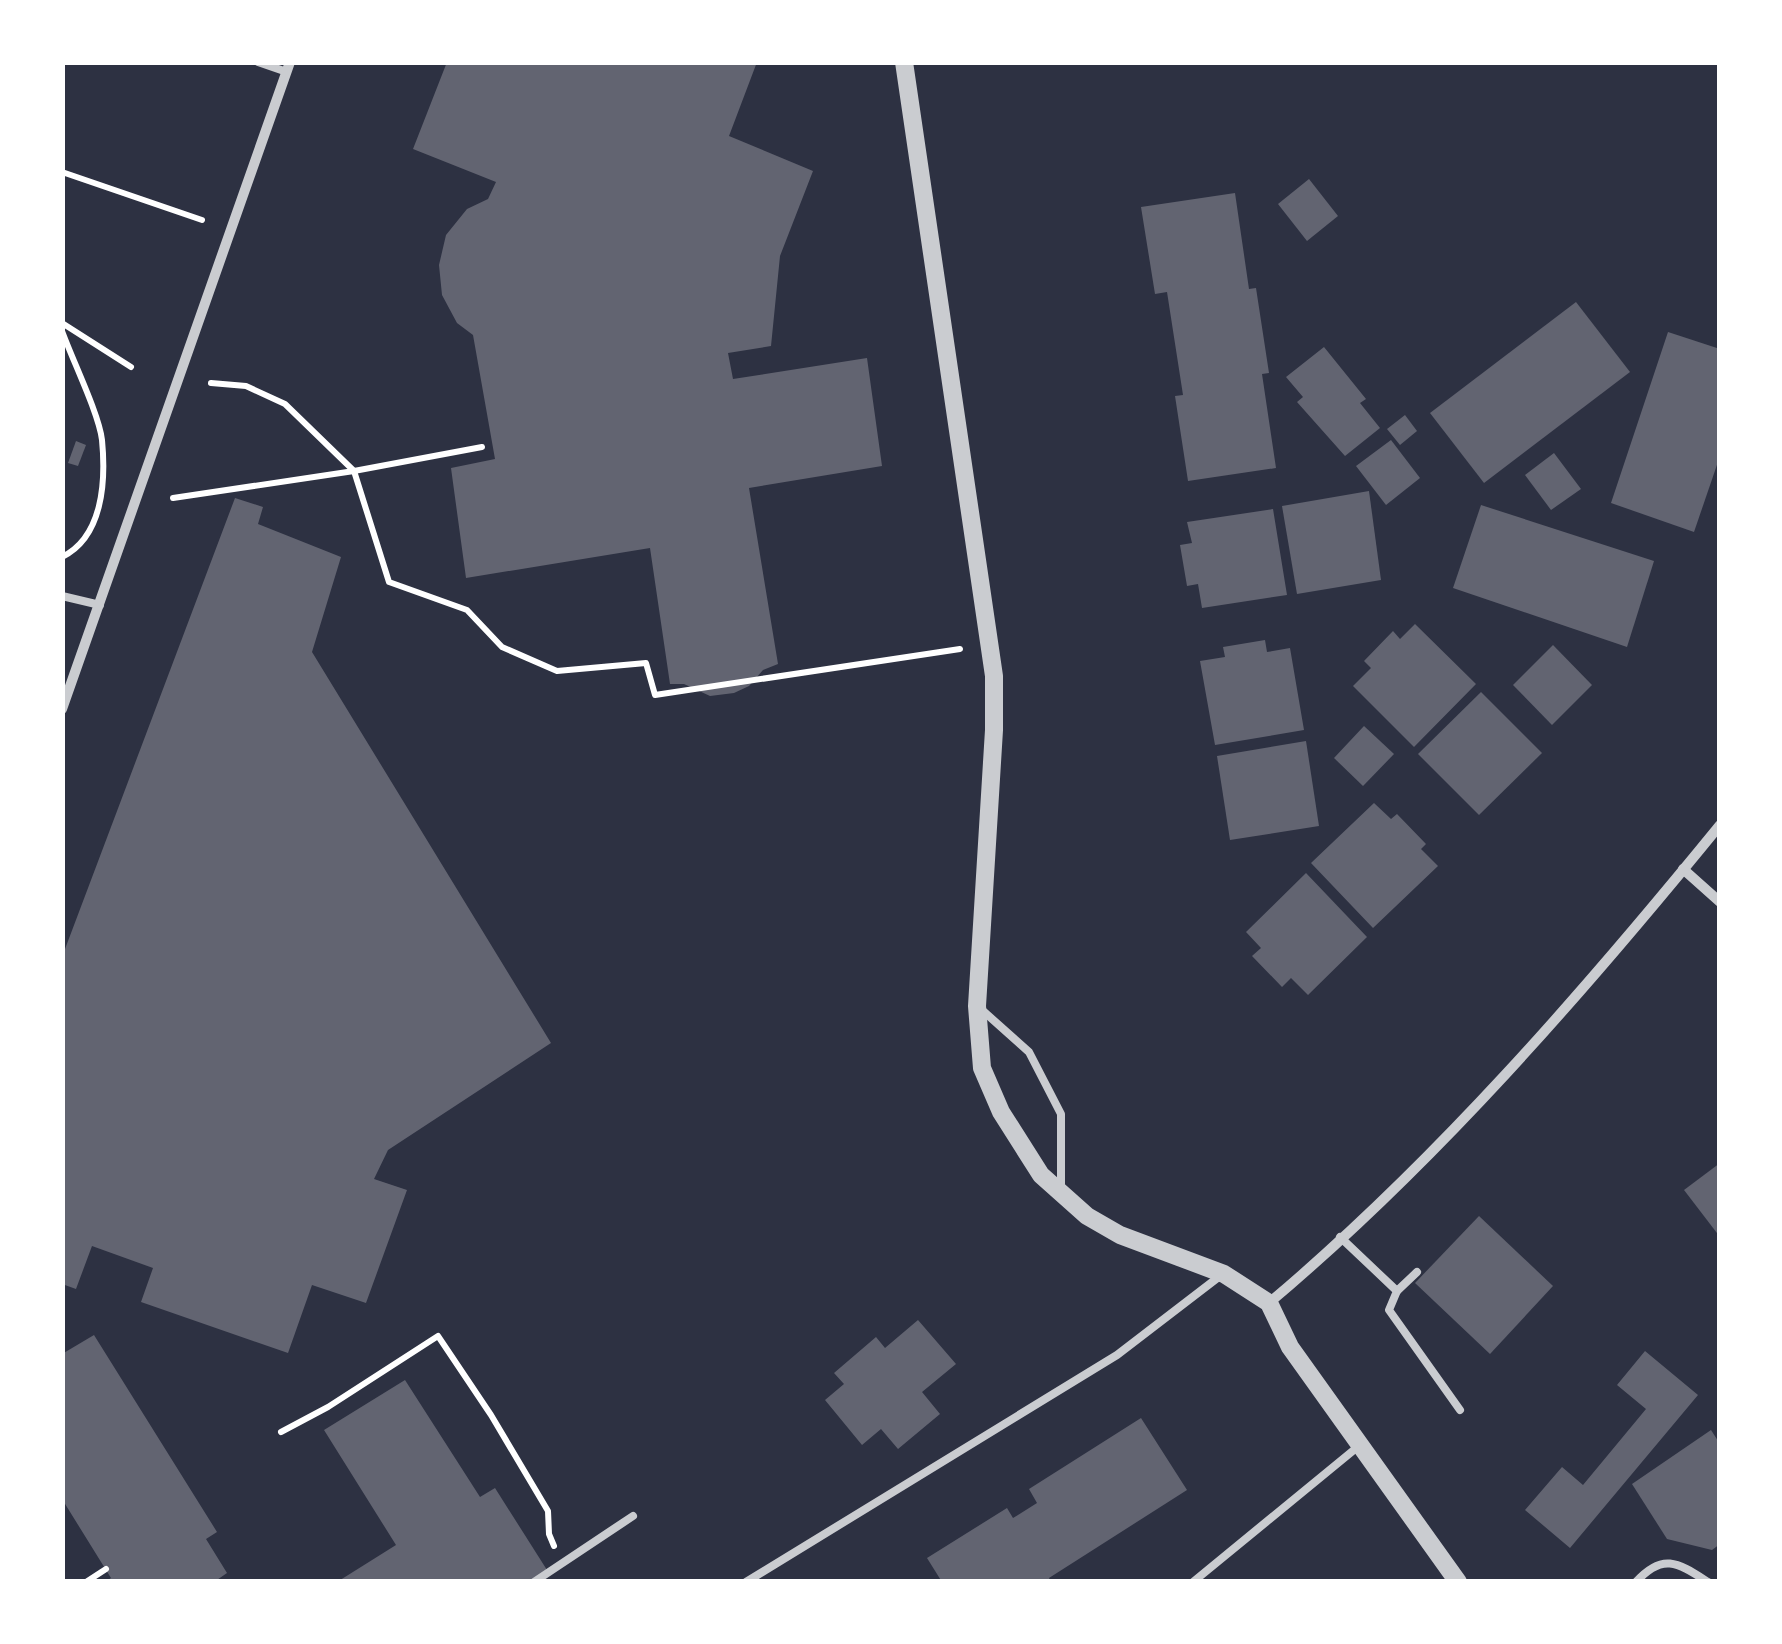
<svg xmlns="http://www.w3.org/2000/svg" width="1782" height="1644" font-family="Poppins,sans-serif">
	<rect width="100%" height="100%" fill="#2d3142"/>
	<!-- building -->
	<g fill="#626471">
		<path d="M447 62H757L729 136 813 171 780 256 771 346 728 353 733 379 867 358 882 466 749 488 778 664 763 670 749 686 734 693 710 696 684 684H670L650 548 466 578 451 468 495 459 473 335 457 323 442 295 439 265 446 235 467 209 488 199 496 182 413 149Z"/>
		<path d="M1309 179 1338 216 1307 241 1278 204Z"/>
		<path d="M1235 193 1249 289 1256 288 1269 373 1262 374 1276 468 1188 481 1175 396 1183 395 1167 292 1155 294 1141 207Z"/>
		<path d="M1576 302 1630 372 1484 483 1430 413Z"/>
		<path d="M1668 332 1720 349V456L1694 532 1611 503Z"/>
		<path d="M1324 347 1366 399 1360 403 1380 428 1345 456 1297 402 1303 397 1286 377Z"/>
		<path d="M1405 415 1417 431 1400 445 1387 429Z"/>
		<path d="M1391 440 1420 478 1386 505 1356 466Z"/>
		<path d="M76 441 86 445 78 466 68 463Z"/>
		<path d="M1554 453 1581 489 1551 510 1525 475Z"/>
		<path d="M1369 491 1381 580 1297 594 1282 506Z"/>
		<path d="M235 498 263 507 258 524 341 557 312 652 551 1043 388 1150 374 1179 407 1190 366 1303 312 1285 288 1353 141 1302 153 1268 92 1246 76 1289 62 1284V957Z"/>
		<path d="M1481 505 1654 561 1627 647 1453 588Z"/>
		<path d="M1273 509 1287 595 1202 608 1198 584 1187 586 1180 545 1192 543 1187 522Z"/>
		<path d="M1415 624 1476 684 1414 747 1353 686 1371 668 1364 661 1393 631 1400 639Z"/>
		<path d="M1265 640 1267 652 1290 648 1304 730 1215 745 1200 661 1225 657 1223 647Z"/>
		<path d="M1553 645 1592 685 1552 725 1513 685Z"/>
		<path d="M1481 692 1542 753 1479 815 1418 754Z"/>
		<path d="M1364 726 1394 754 1363 786 1334 758Z"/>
		<path d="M1306 741 1319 826 1230 840 1217 756Z"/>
		<path d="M1374 803 1391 819 1397 814 1426 844 1421 849 1438 866 1373 928 1311 863Z"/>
		<path d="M1306 873 1367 937 1308 995 1291 978 1282 987 1252 956 1261 948 1246 932Z"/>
		<path d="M1720 1163V1237L1684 1190Z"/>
		<path d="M1479 1216 1553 1286 1490 1354 1415 1283Z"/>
		<path d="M918 1320 956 1364 922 1392 940 1414 898 1449 881 1429 862 1445 825 1400 844 1384 834 1373 876 1337 885 1348Z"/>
		<path d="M94 1335 217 1532 206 1539 227 1573 214 1582H105L111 1578 62 1499V1354Z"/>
		<path d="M1645 1351 1698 1395 1570 1548 1525 1510 1562 1467 1583 1485 1646 1409 1617 1385Z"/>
		<path d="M405 1380 480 1497 495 1488 547 1570 528 1582H337L396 1545 324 1430Z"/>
		<path d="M1141 1418 1187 1490 1049 1578 1051 1582H942L927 1558 1007 1508 1013 1518 1037 1503 1029 1489Z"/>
		<path d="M1711 1430 1720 1444V1544L1712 1550 1667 1539 1632 1484Z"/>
	</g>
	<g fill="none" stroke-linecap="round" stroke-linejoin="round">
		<!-- path -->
		<g stroke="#fff" stroke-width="6">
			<path d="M62 172 202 220"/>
			<path d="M62 323 131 367"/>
			<path d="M62 331C72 359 99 414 102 440 106 481 103 537 62 557"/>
			<path d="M211 383 246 386 285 404 354 471 389 582 467 610 502 647 557 671 646 663 655 695 960 649"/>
			<path d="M173 498 354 471 482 447"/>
			<path d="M281 1432 328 1407 438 1336 491 1415 548 1511 549 1534 554 1546"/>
			<path d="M86 1582 106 1569"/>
		</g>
		<!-- service -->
		<g stroke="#caccd0" stroke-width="8">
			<path d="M258 62 287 72"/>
			<path d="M62 596 100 605"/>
			<path d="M982 1010 1029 1052 1061 1114V1191"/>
			<path d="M1340 1237 1397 1291 1389 1310 1460 1410"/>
			<path d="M1397 1291 1417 1272"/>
			<path d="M534 1582 633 1516"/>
			<path d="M746 1582 1117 1355 1220 1276"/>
			<path d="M1193 1582 1360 1445"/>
			<path d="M1636 1582C1663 1552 1678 1563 1708 1582"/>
		</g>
		<!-- minor -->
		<g stroke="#caccd0" stroke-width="10">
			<path d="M62 709 290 62"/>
			<path d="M1683 869 1720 902"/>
			<path d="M1269 1303C1435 1163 1583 993 1720 825"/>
		</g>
		<!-- tertiary -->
		<path stroke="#caccd0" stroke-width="18" d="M904 62 994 676V730L977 1006 982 1068 1001 1112 1041 1175 1087 1216 1120 1235 1224 1274 1269 1303 1290 1347 1458 1582"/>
	</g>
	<!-- border -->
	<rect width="1782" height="1644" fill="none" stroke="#ffffff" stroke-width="130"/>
</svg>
